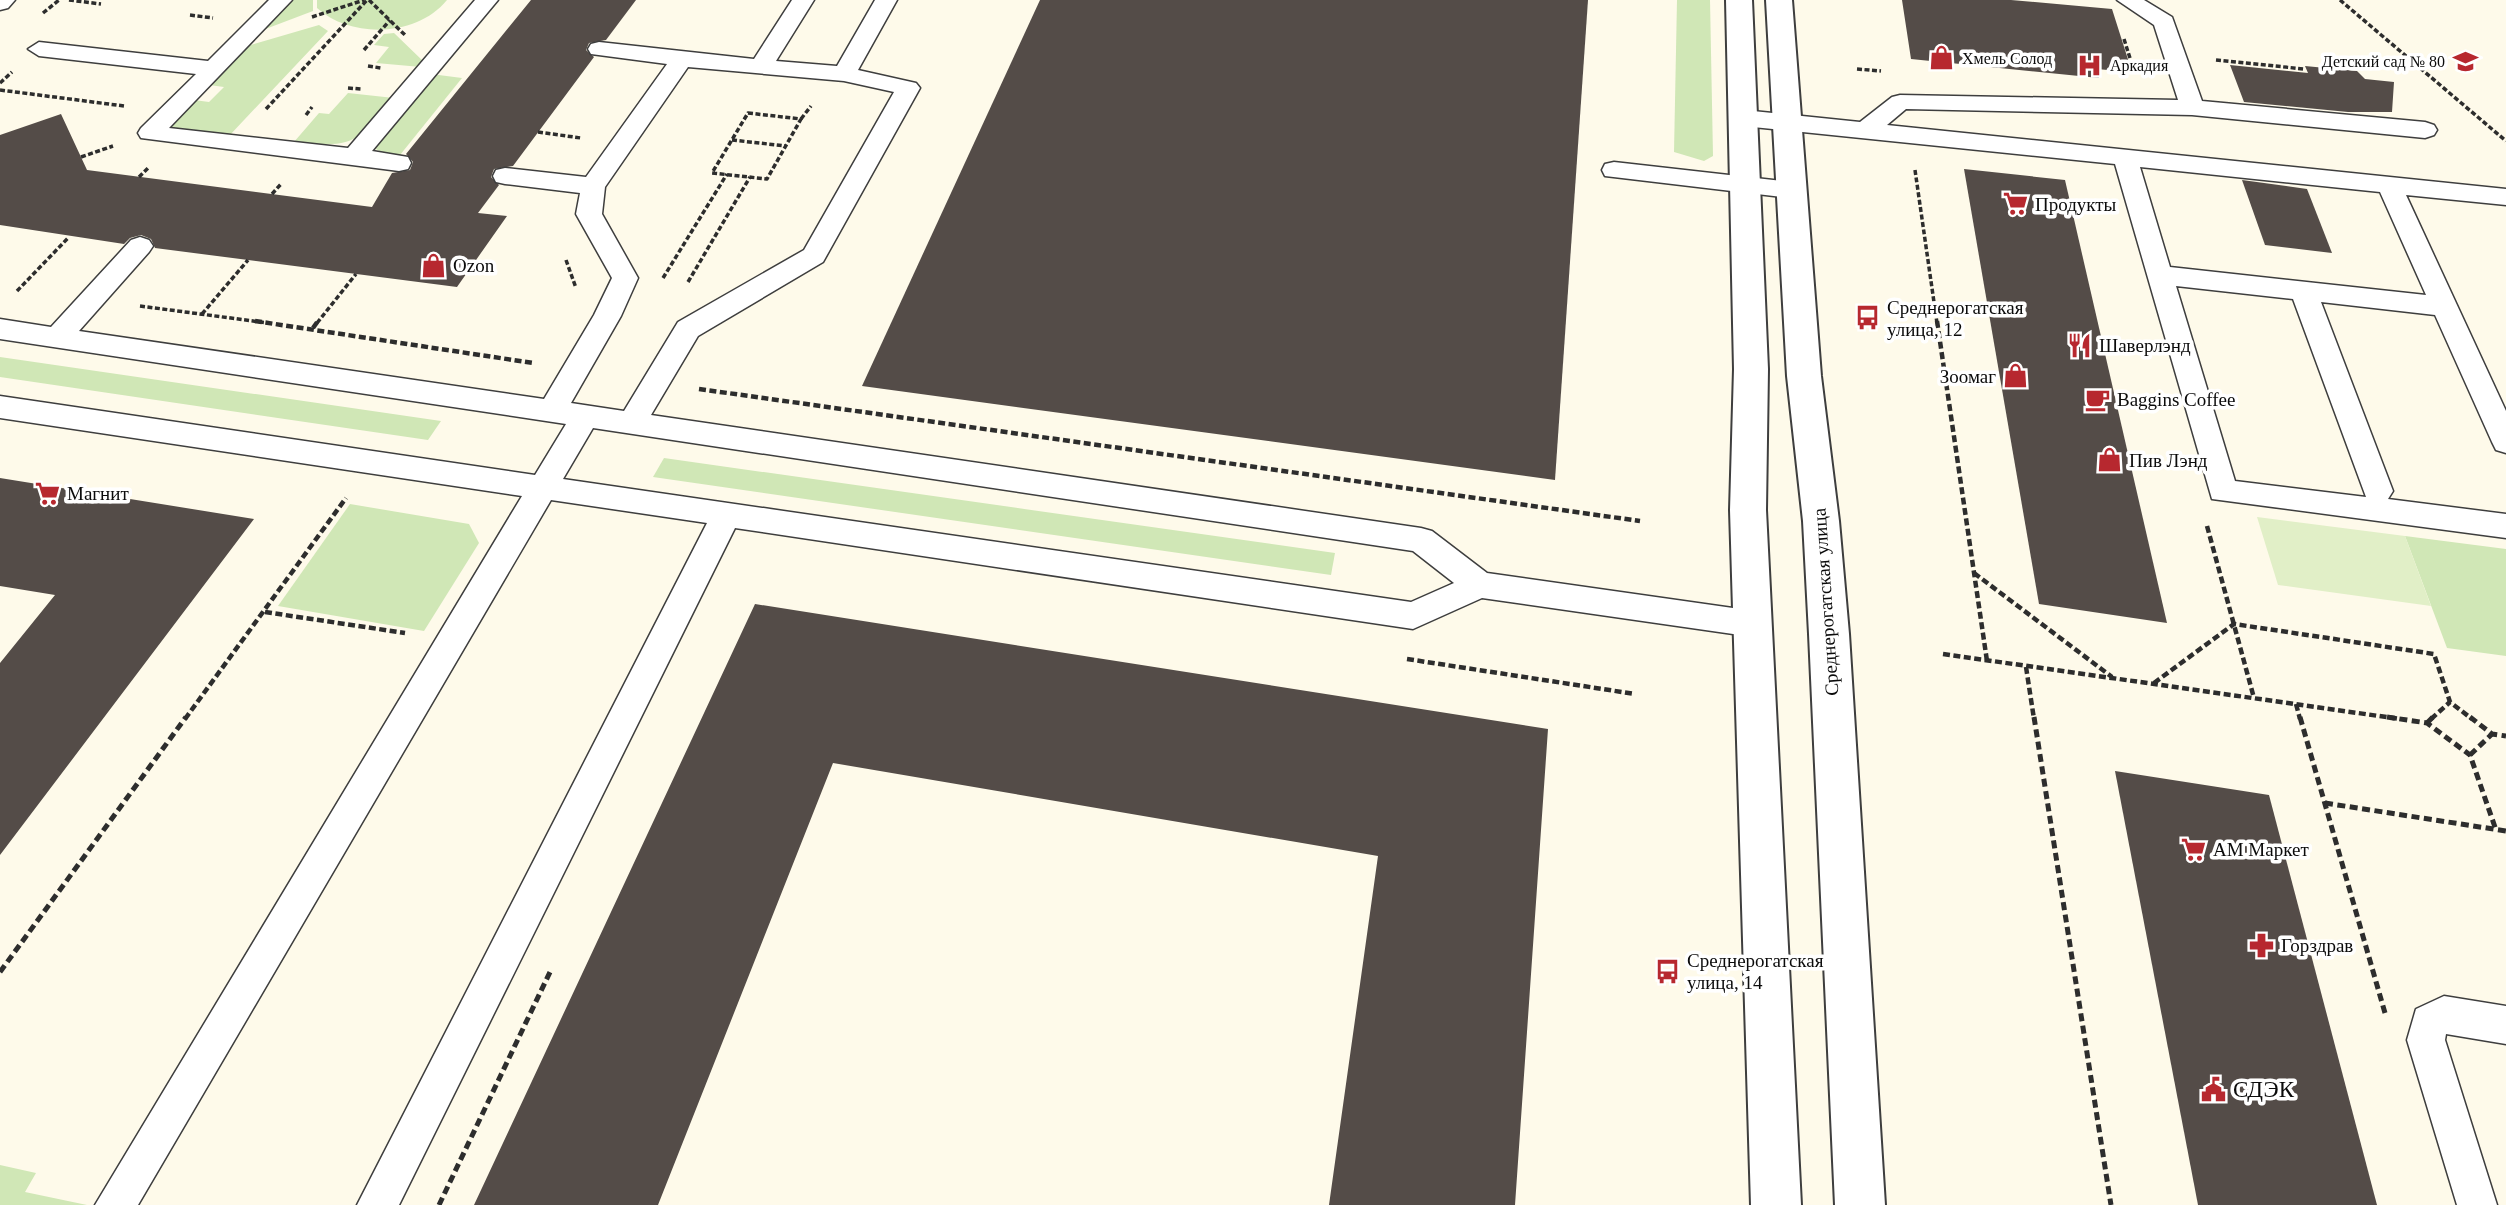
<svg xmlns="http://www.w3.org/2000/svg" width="2506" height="1205" font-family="'Times New Roman',serif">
	<rect width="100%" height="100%" fill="#fefaea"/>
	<!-- green -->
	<g fill="#d0e7b6">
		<path d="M287 0H313V11L255 33Z"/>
		<path d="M317 0H447C417 37 351 39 317 8Z"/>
		<path d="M1677 0H1710L1713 156 1704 161 1674 152Z"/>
		<path d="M319 25 328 31 229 136 166 129 194 100 209 102 224 87 209 85 247 46Z"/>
		<path d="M394 33 424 62 421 67 376 63 389 47 374 45 384 34Z"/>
		<path d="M431 74 462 78 400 155 381 152 374 148Z"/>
		<path d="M348 93 394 98C356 144 354 148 294 142L319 113 329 114Z"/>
		<path d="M0 357 441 421 428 440 0 377Z"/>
		<path d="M664 458 1335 553 1331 575 653 477Z"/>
		<path d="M350 504 469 524 479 543 424 631 278 606Z"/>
		<path d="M2405 536 2506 549V656L2447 648Z"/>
		<path d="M0 1165 36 1173 25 1192 87 1205H0Z"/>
	</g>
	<!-- pitch -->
	<path fill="#e1efc7" d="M2257 517 2405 536 2431 606 2278 585Z"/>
	<!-- building -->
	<g fill="#544c48">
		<path d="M531 0H636L606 40 589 43 586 50 594 57 513 166 494 169 491 177 499 185 478 213 507 216 457 287 155 248 151 239 141 235 130 238 124 244 0 225V135L61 114 87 170 372 207 392 173 410 170 413 162 406 154Z"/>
		<path d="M1040 0H1588L1555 480 862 386Z"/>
		<path d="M1902 0H2011L2112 9 2132 72 2096 69 2099 78 1911 59Z"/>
		<path d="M2230 65 2308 73 2305 66 2357 71 2365 79 2394 82 2392 112H2348L2244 102Z"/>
		<path d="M1964 169 2065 180 2167 623 2039 604Z"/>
		<path d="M2242 180 2307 189 2332 253 2265 245Z"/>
		<path d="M0 478 254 519 0 855V663L55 595 0 586Z"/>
		<path d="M755 604 1548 729 1515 1205H1329L1378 856 833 763 658 1205H474Z"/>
		<path d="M2115 771 2269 795 2377 1205H2198Z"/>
	</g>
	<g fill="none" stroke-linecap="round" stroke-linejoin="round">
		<defs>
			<g id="service">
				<path d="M0 0H15L8 8 0 10Z"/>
				<path d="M269 0H292L169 128 348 148 475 0H498L372 151 408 157 411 163 408 169 399 171 141 138 138 133 141 128 196 74 39 56 28 49 39 42 208 61Z"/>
				<path d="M792 0H814L776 61 837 66 875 0H897L858 70 916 83 920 88 823 262 698 336 651 415 1421 528 1432 531 1487 573 1754 611 1765 615 1770 624 1765 633 1754 637 1482 598 1413 629 735 528 399 1205H357L707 523 551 500 138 1205H95L522 496 0 418V396L535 475 566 424 0 339V319L51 327 131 240 140 237 149 240 153 246 149 252 79 331 544 399 594 315 612 278 576 214 580 193 505 184 496 182 493 176 496 170 505 168 586 177 667 64 591 54 588 49 591 44 599 42 754 59ZM688 67 844 81 894 92 804 250 678 322 624 411 571 403 621 316 638 278 602 214 605 187ZM593 428 1413 551 1454 583 1411 602 563 479Z"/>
				<path d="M2117 0H2144L2172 17 2202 101 2425 122 2434 125 2437 130 2434 135 2425 138 2192 115 1906 109 1887 125 2506 189V205L2406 195 2506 411V453L2496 450 2492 442 2435 315 2321 302 2393 491 2388 499 2506 514V538L2212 499 2115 164 1743 126 1735 123 1731 118 1735 113 1743 110 1860 122 1892 97 1900 95 2178 100 2154 25ZM2140 167 2380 192 2426 295 2170 267ZM2176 286 2293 299 2366 497 2235 481Z"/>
				<path d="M1614 162 1791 182 1800 184 1804 190 1800 196 1791 198 1605 176 1602 170 1605 164Z"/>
				<path d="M2444 996 2506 1006V1044L2446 1034 2445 1040 2497 1205H2457L2407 1040 2416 1009Z"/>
			</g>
			<g id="tertiary">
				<path d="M1726 0H1752L1768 369 1766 510 1801 1205H1751L1730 510 1734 369Z"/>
				<path d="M1766 0H1792L1821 376 1839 521 1849 634 1885 1205H1835L1809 634 1803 521 1787 376Z"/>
			</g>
		</defs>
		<!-- service casing -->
		<use href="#service" stroke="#3e3e3e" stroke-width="3"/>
		<!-- tertiary casing -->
		<use href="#tertiary" stroke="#3e3e3e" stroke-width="4"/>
		<!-- path-far2 -->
		<g stroke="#2d2d2d" stroke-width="3.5" stroke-dasharray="5 2.5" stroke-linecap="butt">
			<path d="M69 0 101 4"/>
			<path d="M369 0 406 36"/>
			<path d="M2340 0 2506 141"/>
			<path d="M43 13 59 0"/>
			<path d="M190 15 213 18"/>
			<path d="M312 17 364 0"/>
			<path d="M2124 39 2134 71"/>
			<path d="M364 50 390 20"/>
			<path d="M2216 60 2304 69"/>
			<path d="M368 66 381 68"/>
			<path d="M1857 69 1881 71"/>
			<path d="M0 83 12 72"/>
			<path d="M348 88 361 89"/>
			<path d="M0 90 124 106"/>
			<path d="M266 109 367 0"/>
			<path d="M748 113 801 119 767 179 712 173Z"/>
			<path d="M306 115 312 107"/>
			<path d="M801 119 811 106"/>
			<path d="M538 132 581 138"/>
			<path d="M732 140 786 146"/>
			<path d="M81 157 113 146"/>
			<path d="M1915 170 1937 323"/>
			<path d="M139 177 149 167"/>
			<path d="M272 194 281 184"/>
			<path d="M566 260 576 288"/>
			<path d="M663 278 727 174"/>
			<path d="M688 282 750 177"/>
			<path d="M17 291 69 237"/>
			<path d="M140 306 268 323"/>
			<path d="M202 314 248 260"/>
			<path d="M317 323 356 274"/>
		</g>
		<!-- path-far1 -->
		<g stroke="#2d2d2d" stroke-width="4.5" stroke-dasharray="7 3.5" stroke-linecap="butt">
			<path d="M255 321 533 363"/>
			<path d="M1937 321 1987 661"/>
			<path d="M313 328 318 321"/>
			<path d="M699 389 1640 521"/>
			<path d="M2207 526 2254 698"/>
			<path d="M1974 573 2112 677"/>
			<path d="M265 612 405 633"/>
			<path d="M1943 654 2400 719"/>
			<path d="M1407 659 1635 694"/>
			<path d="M2026 667 2034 719"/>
			<path d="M2154 683 2234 624 2434 654 2450 702 2472 719"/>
			<path d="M2296 704 2300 719"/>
			<path d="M185 719 346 498"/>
			<path d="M2431 719 2450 702"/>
		</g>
		<!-- path -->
		<g stroke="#2d2d2d" stroke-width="5" stroke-dasharray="8 4.5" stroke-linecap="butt">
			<path d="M2034 717 2111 1205"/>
			<path d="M2300 717 2385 1013"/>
			<path d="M2387 717 2427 723 2470 755 2496 830"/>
			<path d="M2470 717 2492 734 2506 736"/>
			<path d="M2427 723 2433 717"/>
			<path d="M2470 755 2492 734"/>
			<path d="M2325 803 2506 831"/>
			<path d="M0 972 186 717"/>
			<path d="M439 1205 550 972"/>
		</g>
		<!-- service -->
		<use href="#service" fill="#fff" fill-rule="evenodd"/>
		<!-- tertiary -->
		<use href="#tertiary" fill="#fff" fill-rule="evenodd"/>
	</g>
	<!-- icons -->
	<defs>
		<symbol id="shop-bare" viewBox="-9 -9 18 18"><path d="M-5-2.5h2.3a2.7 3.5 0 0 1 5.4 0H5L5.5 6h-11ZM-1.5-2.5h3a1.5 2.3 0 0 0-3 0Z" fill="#b7282f" stroke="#fff" stroke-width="2.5" paint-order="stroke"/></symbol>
		<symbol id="school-bare" viewBox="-9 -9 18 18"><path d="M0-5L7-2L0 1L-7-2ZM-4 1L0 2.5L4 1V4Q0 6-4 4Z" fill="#b7282f" stroke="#fff" stroke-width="2.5" paint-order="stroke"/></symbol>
		<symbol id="hospital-bare" viewBox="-9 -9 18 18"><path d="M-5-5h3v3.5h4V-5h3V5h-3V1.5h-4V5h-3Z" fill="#b7282f" stroke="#fff" stroke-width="2.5" paint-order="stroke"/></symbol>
		<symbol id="supermarket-bare" viewBox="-9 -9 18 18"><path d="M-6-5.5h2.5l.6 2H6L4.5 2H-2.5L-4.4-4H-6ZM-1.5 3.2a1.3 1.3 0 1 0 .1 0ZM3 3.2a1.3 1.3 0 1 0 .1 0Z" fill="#b7282f" stroke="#fff" stroke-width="2.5" paint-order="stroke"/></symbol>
		<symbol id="bus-bare" viewBox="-9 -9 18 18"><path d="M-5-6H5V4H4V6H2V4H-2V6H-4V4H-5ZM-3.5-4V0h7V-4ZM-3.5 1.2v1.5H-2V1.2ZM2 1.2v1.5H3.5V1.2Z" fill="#b7282f" stroke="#fff" stroke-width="2.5" paint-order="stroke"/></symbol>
		<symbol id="restaurant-bare" viewBox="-9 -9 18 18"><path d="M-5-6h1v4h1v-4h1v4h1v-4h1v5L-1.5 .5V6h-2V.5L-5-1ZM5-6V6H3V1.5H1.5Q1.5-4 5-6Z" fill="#b7282f" stroke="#fff" stroke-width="2.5" paint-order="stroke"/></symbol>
		<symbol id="cafe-bare" viewBox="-9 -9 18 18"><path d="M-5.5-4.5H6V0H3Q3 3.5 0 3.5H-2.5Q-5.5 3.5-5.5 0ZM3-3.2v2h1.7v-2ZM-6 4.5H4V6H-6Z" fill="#b7282f" stroke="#fff" stroke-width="2.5" paint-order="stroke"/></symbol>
		<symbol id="pharmacy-bare" viewBox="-9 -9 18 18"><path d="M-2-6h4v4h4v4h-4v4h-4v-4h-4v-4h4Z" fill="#b7282f" stroke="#fff" stroke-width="2.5" paint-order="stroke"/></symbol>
		<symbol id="civic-bare" viewBox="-9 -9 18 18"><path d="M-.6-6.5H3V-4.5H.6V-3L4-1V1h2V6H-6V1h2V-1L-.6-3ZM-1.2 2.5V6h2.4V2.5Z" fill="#b7282f" stroke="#fff" stroke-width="2.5" paint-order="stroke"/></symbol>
	</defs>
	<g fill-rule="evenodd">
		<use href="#shop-bare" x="1924" y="40" width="35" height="35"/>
		<use href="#school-bare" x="2448" y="44" width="35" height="35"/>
		<use href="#hospital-bare" x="2072" y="48" width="35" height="35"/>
		<use href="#supermarket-bare" x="1998" y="186" width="35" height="35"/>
		<use href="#shop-bare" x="416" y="248" width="35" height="35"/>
		<use href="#bus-bare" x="1850" y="300" width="35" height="35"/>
		<use href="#restaurant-bare" x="2062" y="328" width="35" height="35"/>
		<use href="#shop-bare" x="1998" y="358" width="35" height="35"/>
		<use href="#cafe-bare" x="2080" y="382" width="35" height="35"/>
		<use href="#shop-bare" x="2092" y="442" width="35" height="35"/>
		<use href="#supermarket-bare" x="30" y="476" width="35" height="35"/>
		<use href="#supermarket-bare" x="2176" y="832" width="35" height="35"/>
		<use href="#pharmacy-bare" x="2244" y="928" width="35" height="35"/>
		<use href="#bus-bare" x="1650" y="954" width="35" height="35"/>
		<use href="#civic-bare" x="2196" y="1072" width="35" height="35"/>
	</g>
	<g text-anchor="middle" stroke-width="7" stroke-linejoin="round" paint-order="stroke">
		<!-- far-poi labels -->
		<g font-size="16" fill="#0b0b0b" stroke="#fff" text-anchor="start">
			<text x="1962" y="64">Хмель Солод</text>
			<text x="2445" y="67" text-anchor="end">Детский сад № 80</text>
			<text x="2110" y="71">Аркадия</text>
		</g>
		<!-- poi labels -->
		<g font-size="19" fill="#0b0b0b" stroke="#fff" text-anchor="start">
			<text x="2035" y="211">Продукты</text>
			<text x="453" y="272">Ozon</text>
			<text x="1887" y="314">Среднерогатская<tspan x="1887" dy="22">улица, 12</tspan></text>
			<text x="2099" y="352">Шаверлэнд</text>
			<text x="1996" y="383" text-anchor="end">Зоомаг</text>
			<text x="2117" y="406">Baggins Coffee</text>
			<text x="2129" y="467">Пив Лэнд</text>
			<text x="67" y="500">Магнит</text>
			<text x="2213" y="856">АМ Маркет</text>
			<text x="2281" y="952">Горздрав</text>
			<text x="1687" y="967">Среднерогатская<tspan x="1687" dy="22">улица, 14</tspan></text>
		</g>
		<!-- street labels -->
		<g font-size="19" fill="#0b0b0b" stroke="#fff">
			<text transform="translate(1825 602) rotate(-94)" y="7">Среднерогатская улица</text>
		</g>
		<!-- near-poi labels -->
		<g font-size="23" fill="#0b0b0b" stroke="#fff" text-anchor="start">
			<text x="2233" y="1097">СДЭК</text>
		</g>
	</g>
</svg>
